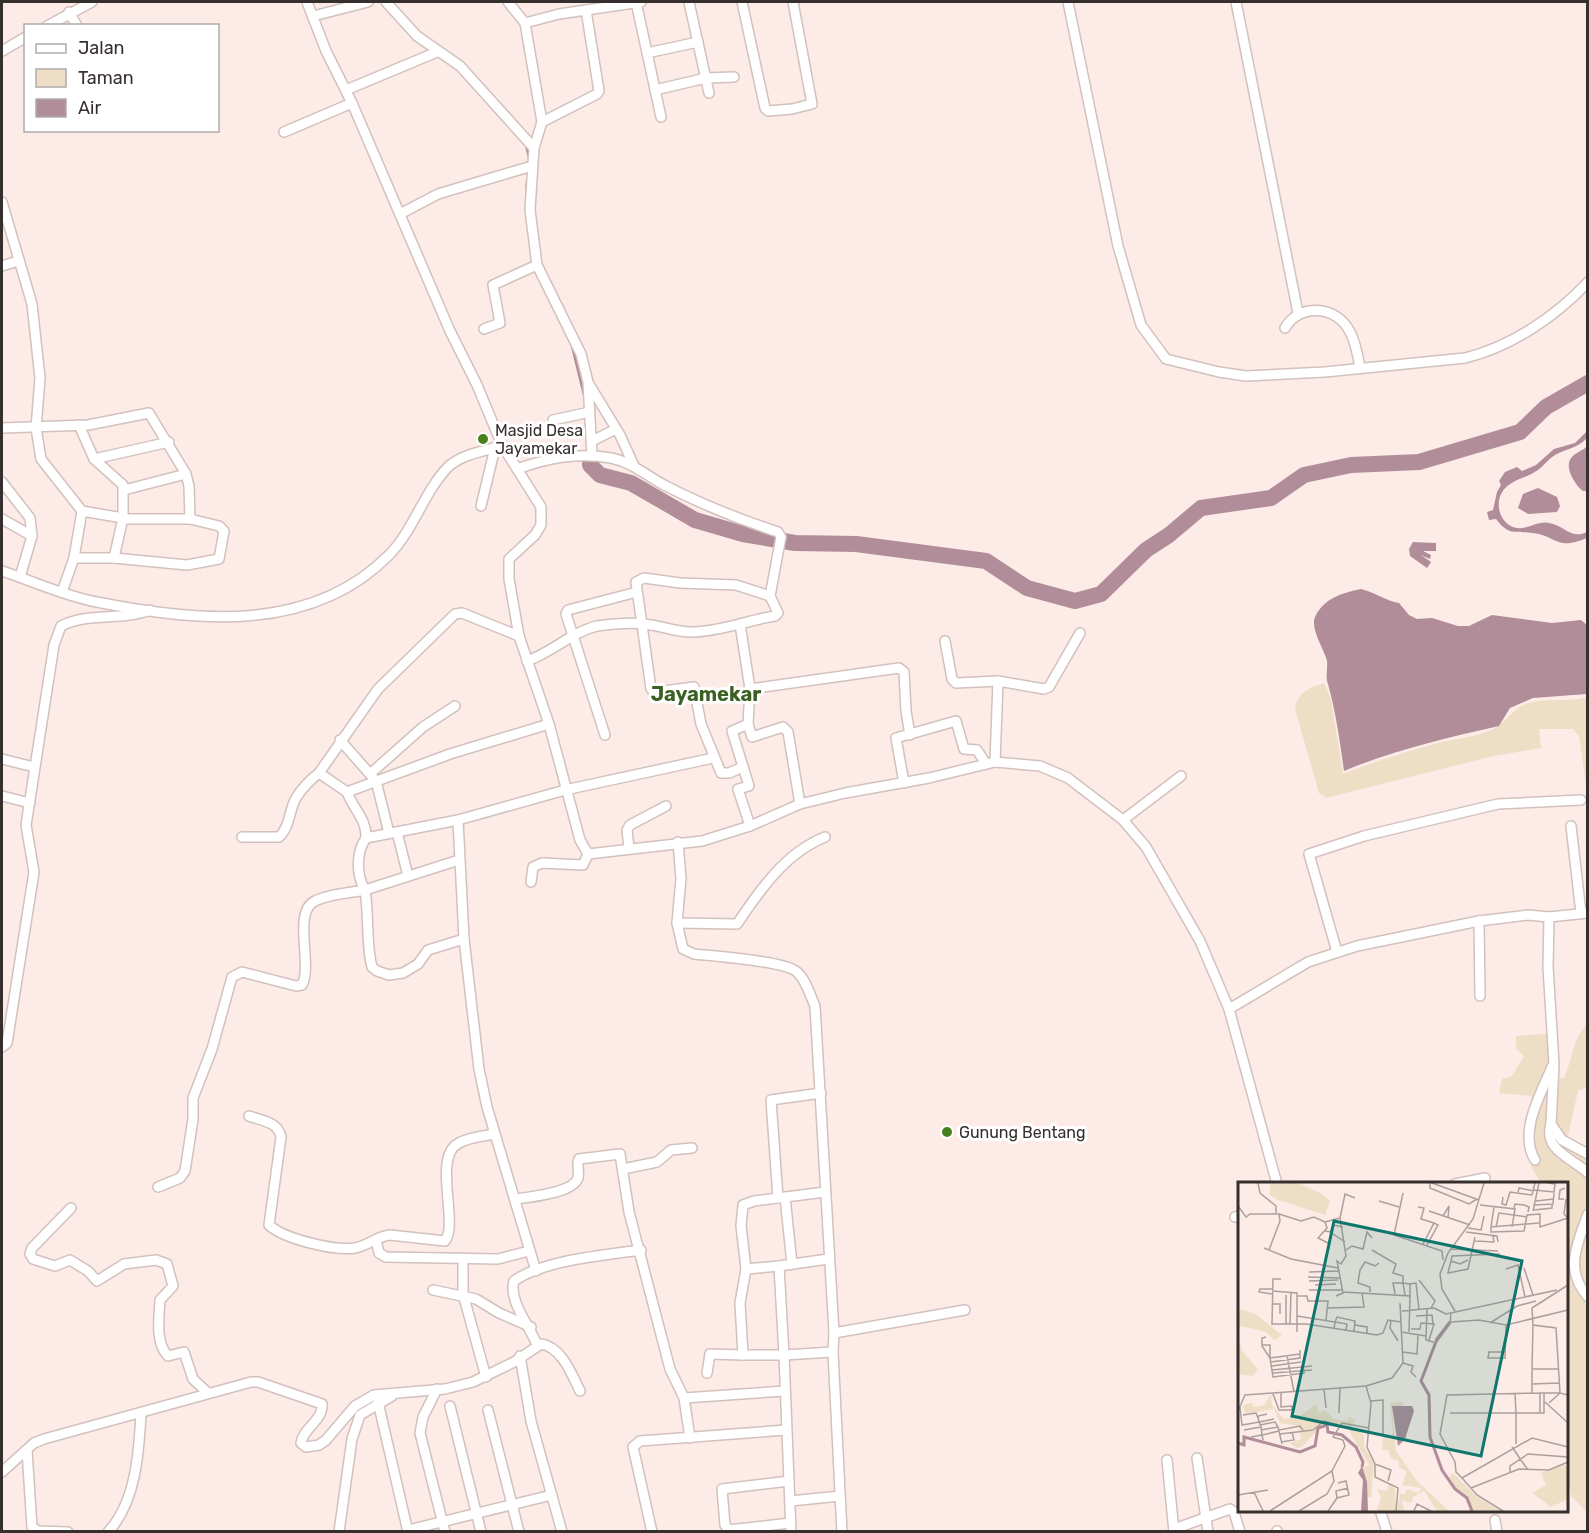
<svg xmlns="http://www.w3.org/2000/svg" width="1589" height="1533" font-family="Rubik,sans-serif">
	<rect width="100%" height="100%" fill="#fcebe7"/>
	<!-- green -->
	<g fill="#efdec6">
		<path d="M1324 683 1331 699 1343 774C1373 762 1404 752 1435 744 1452 739 1472 738 1489 731 1507 724 1511 708 1529 703 1548 697 1568 703 1587 697V791L1579 736 1573 729H1539L1541 748 1494 756 1326 798 1319 793 1295 709C1297 692 1309 688 1324 683Z"/>
		<path d="M1587 1024V1087L1578 1091 1567 1140 1587 1157V1512L1571 1496 1567 1473 1566 1184 1541 1183 1531 1167V1151L1524 1134 1532 1096 1499 1093 1502 1079 1512 1076 1524 1056 1516 1049V1036L1556 1033 1557 1078H1564C1573 1059 1572 1040 1587 1024Z"/>
	</g>
	<!-- water -->
	<g fill="#b18d9a">
		<path d="M1587 431V438C1577 449 1567 448 1555 455 1548 459 1544 466 1538 470 1524 480 1503 480 1499 501 1497 515 1507 530 1522 528 1533 527 1538 521 1549 523 1564 525 1571 540 1587 532V538C1556 551 1557 536 1533 533 1514 530 1510 537 1496 519L1489 520 1487 512 1493 510 1497 492 1501 485 1499 481 1505 472 1517 467 1522 471 1536 465 1554 449 1575 443Z"/>
		<path d="M1587 446V491H1583C1575 485 1563 466 1572 457 1576 452 1583 451 1587 446Z"/>
		<path d="M1538 488 1557 497 1560 506 1557 512 1528 514 1518 508 1523 494Z"/>
		<path d="M1413 542 1436 543V551H1423L1431 555 1430 559 1421 555 1431 562 1427 568 1410 556 1409 549Z"/>
		<path d="M1361 589C1375 592 1386 601 1399 603L1409 615 1417 619 1432 618 1458 626H1469L1492 615 1552 623 1581 620 1587 625V694L1533 698 1510 708 1499 726C1446 738 1394 750 1344 771 1340 742 1336 713 1328 684 1325 677 1328 669 1327 661 1324 649 1310 629 1315 617 1324 598 1342 593 1361 589Z"/>
	</g>
	<g fill="none" stroke-linecap="round" stroke-linejoin="round">
		<!-- stream -->
		<g stroke="#b18d9a" stroke-width="3">
			<path d="M526 143 529 157"/>
			<path d="M527 197V183"/>
			<path d="M538 276 555 310"/>
			<path d="M572 345 584 394"/>
		</g>
		<!-- river -->
		<path stroke="#b18d9a" stroke-width="16" d="M590 460V465L600 475 631 483 695 520 743 534 795 543 856 544 986 561 1027 588 1075 601 1101 594 1146 550 1169 535 1201 508 1271 498 1304 475 1351 465 1419 462 1520 432 1546 407 1588 383"/>
		<defs>
			<g id="minor">
				<path d="M307 2 326 51 352 103 450 331 477 385 502 445 541 507V525L535 535 509 559V579L519 636 549 724 580 840 588 854"/>
				<path d="M386 2 417 36 460 66 534 148"/>
				<path d="M508 2 525 23 542 122 534 148 530 210 537 265 581 354 588 382 592 456"/>
				<path d="M636 2 661 117"/>
				<path d="M689 2 709 93"/>
				<path d="M742 2 765 108 768 111 792 109 812 104 793 2"/>
				<path d="M1068 2 1118 246 1141 325 1166 359 1219 372 1246 376 1325 372 1465 358C1512 346 1555 317 1588 282"/>
				<path d="M1236 2 1298 313"/>
				<path d="M69 12 77 26"/>
				<path d="M313 16 368 2"/>
				<path d="M525 23 559 14 641 2"/>
				<path d="M47 26 92 2"/>
				<path d="M2 51 26 37"/>
				<path d="M647 53 698 42"/>
				<path d="M346 90 437 52"/>
				<path d="M655 90 706 78 734 77"/>
				<path d="M542 122 597 94 599 91 586 10"/>
				<path d="M284 132 352 103"/>
				<path d="M2 202 32 304 40 378 36 428 41 459 82 511 123 518 127 519H190L219 526 224 531 219 559 187 565 114 558 123 518V485L94 459 79 425"/>
				<path d="M400 214 438 194 532 166"/>
				<path d="M2 266 18 261"/>
				<path d="M1285 328C1299 303 1337 305 1350 332 1356 343 1358 356 1360 368"/>
				<path d="M484 329 500 323 493 285 537 265"/>
				<path d="M589 384 620 435 634 466"/>
				<path d="M553 420 590 412"/>
				<path d="M2 428 88 425 149 413 186 474 189 486 190 519"/>
				<path d="M592 441 616 429"/>
				<path d="M94 459 169 442"/>
				<path d="M517 469C548 458 578 452 611 458 631 462 646 475 664 485 701 504 738 519 778 532L781 537 770 596 778 613 775 616C748 620 722 631 694 632 677 633 660 625 644 624 630 622 611 624 597 626 572 632 551 653 527 661"/>
				<path d="M2 482 30 518 32 536 20 577"/>
				<path d="M124 490 186 474"/>
				<path d="M481 506 495 448"/>
				<path d="M82 511 74 558H114"/>
				<path d="M2 519 32 536"/>
				<path d="M2 571C33 581 64 596 97 602 196 622 312 634 390 554 414 529 424 492 448 467 463 453 485 452 502 445"/>
				<path d="M62 592 74 558"/>
				<path d="M740 624 750 689 748 724 732 731 749 786 738 789 750 826"/>
				<path d="M945 641 952 679 956 683 998 681"/>
				<path d="M750 689 899 668 904 672 906 711 910 735"/>
				<path d="M748 724 752 737 783 727 788 732 800 804"/>
				<path d="M605 735 566 614 568 610 637 592"/>
				<path d="M340 740 376 781 389 833"/>
				<path d="M2 759 34 767"/>
				<path d="M995 762 998 681 1044 689 1049 687 1080 633"/>
				<path d="M743 767 729 773H721L701 724 694 687 656 692 651 689 636 582 644 578 680 583 736 585 770 596"/>
				<path d="M319 773 378 689 455 614 462 613 519 636"/>
				<path d="M370 774 423 727 455 706"/>
				<path d="M904 783 896 738 956 721 964 749 977 750 986 764"/>
				<path d="M2 796 30 803"/>
				<path d="M458 820 366 838C367 819 353 809 347 792L450 754 549 724"/>
				<path d="M1123 820 1181 776"/>
				<path d="M1571 826 1581 913"/>
				<path d="M397 832 408 876"/>
				<path d="M242 837H279C290 827 289 810 296 798 302 788 310 780 319 773L347 792"/>
				<path d="M366 838C356 852 356 875 365 890L459 860"/>
				<path d="M678 842 681 878 677 923 683 949 694 954C713 956 785 961 797 972 806 980 810 995 815 1006L834 1333 833 1352 842 1532"/>
				<path d="M629 848 627 830 630 825 666 806"/>
				<path d="M588 854 702 841 750 826 800 804 845 793 929 778 995 762 1040 766 1068 778 1123 820 1146 847 1200 941 1229 1009 1277 1184"/>
				<path d="M531 882 533 867 542 863 583 865 588 854"/>
				<path d="M1549 917 1548 967 1554 1064 1551 1124 1562 1140 1588 1154"/>
				<path d="M1479 921 1480 996"/>
				<path d="M677 923 737 924C760 890 785 853 825 837"/>
				<path d="M1337 952 1309 854 1364 836 1498 804 1581 800"/>
				<path d="M1229 1009 1308 962 1357 946 1479 921 1528 915 1549 917 1588 913"/>
				<path d="M2 1047 7 1043 34 872 26 825 54 645 61 626C88 612 122 621 150 610"/>
				<path d="M249 1116C263 1121 278 1122 281 1137L269 1225C284 1239 334 1251 355 1248 368 1246 377 1236 390 1235L445 1241C459 1224 432 1156 459 1143 469 1137 484 1136 495 1134"/>
				<path d="M1551 1124C1543 1150 1572 1158 1588 1173"/>
				<path d="M1535 1160C1518 1132 1541 1094 1552 1067"/>
				<path d="M623 1169 657 1162 671 1150 692 1148"/>
				<path d="M1455 1184 1485 1178"/>
				<path d="M158 1187 180 1178 185 1171 193 1119V1098L212 1049 232 977 242 972 296 986 302 985C313 964 292 912 315 901 329 894 350 893 365 890 369 914 366 946 372 967L377 971 389 975 403 973 418 964 428 950 464 939"/>
				<path d="M825 1192 754 1201 743 1205 741 1226 746 1269 740 1303 743 1355H784L779 1266 828 1259"/>
				<path d="M785 1197 792 1264"/>
				<path d="M778 1198 771 1100 821 1093"/>
				<path d="M516 1199C530 1197 573 1193 578 1178 580 1171 576 1166 579 1159L620 1154 629 1212 670 1369 684 1398 690 1438"/>
				<path d="M71 1208 32 1248 30 1254 33 1259 55 1266 70 1260 88 1271 97 1281 124 1264 156 1260 167 1264 173 1286 160 1300C159 1317 155 1343 168 1356L184 1352 193 1379 208 1393"/>
				<path d="M1588 1214C1577 1244 1564 1270 1588 1297"/>
				<path d="M1235 1217 1240 1216"/>
				<path d="M376 1240 379 1253 386 1257 498 1259 529 1251"/>
				<path d="M463 1258V1294L486 1377"/>
				<path d="M746 1269 779 1266"/>
				<path d="M536 1271 487 1107 479 1069 464 939 458 820 565 790 713 758"/>
				<path d="M433 1290 476 1299 499 1313 531 1327"/>
				<path d="M834 1333 965 1310"/>
				<path d="M537 1345C530 1326 508 1301 514 1281 543 1260 606 1255 641 1250"/>
				<path d="M520 1356 531 1421 562 1532"/>
				<path d="M707 1373 710 1354 743 1355"/>
				<path d="M437 1389 423 1417 420 1433 445 1532"/>
				<path d="M684 1398 785 1391"/>
				<path d="M378 1402 408 1532"/>
				<path d="M450 1406 481 1532"/>
				<path d="M488 1410 519 1532"/>
				<path d="M27 1450 32 1527 38 1531 68 1532"/>
				<path d="M1197 1458 1208 1532"/>
				<path d="M1167 1460 1174 1532"/>
				<path d="M2 1472 34 1443 44 1439 251 1382H258L322 1404C323 1421 303 1428 301 1443L306 1447 319 1445 326 1440 355 1406 374 1395 445 1389 473 1382 514 1362 541 1344C562 1347 572 1375 580 1391"/>
				<path d="M789 1481 722 1489 725 1525 729 1530 790 1523"/>
				<path d="M790 1501 840 1496"/>
				<path d="M1380 1510 1387 1532"/>
				<path d="M1495 1520 1497 1532"/>
				<path d="M1174 1529 1230 1509 1234 1512 1240 1532"/>
				<path d="M408 1530 552 1495"/>
				<path d="M1277 1531V1532"/>
				<path d="M108 1532C136 1502 139 1452 141 1413"/>
				<path d="M339 1532 352 1439 360 1415 392 1396"/>
				<path d="M652 1532 633 1447 640 1441 786 1430"/>
				<path d="M791 1532 784 1355 833 1352"/>
			</g>
		</defs>
		<!-- minor casing -->
		<use href="#minor" stroke="#d2c1bd" stroke-width="12"/>
		<!-- minor -->
		<use href="#minor" stroke="#fff" stroke-width="9"/>
	</g>
	<!-- markers -->
	<g fill="#46811d" stroke="#fff" stroke-width="2">
		<circle cx="483" cy="439" r="6"/>
		<circle cx="947" cy="1132" r="6"/>
	</g>
	<g text-anchor="middle" stroke-width="6" stroke-linejoin="round" paint-order="stroke">
		<!-- poi labels -->
		<g font-size="16" fill="#352f2d" stroke="#fff" text-anchor="start">
			<text x="495" y="436">Masjid Desa<tspan x="495" dy="18">Jayamekar</tspan></text>
			<text x="959" y="1138">Gunung Bentang</text>
		</g>
		<!-- quarter labels -->
		<g font-size="20" font-weight="bold" fill="#3a6023" stroke="#fff">
			<text x="706" y="701">Jayamekar</text>
		</g>
	</g>
	<!-- overview -->
	<g transform="translate(1238 1182)">
		<rect width="330" height="330" fill="#fcebe7"/>
		<path d="M32 1H60L84 12 92 18 87 33 38 17 32 13ZM0 126 19 133 44 153 36 158 28 150 3 144 0 150ZM0 153 4 169 20 187 15 194 0 192ZM33 212 34 223 46 237 65 232 78 222 81 231 87 228 96 237 110 239 111 235 117 238 113 244 126 253V264L136 281 133 315H129L124 292 126 285 131 283 109 245 84 243 64 265 58 266 52 261 63 257 60 244 42 241 36 227 7 232 5 224 14 220 15 225 26 223ZM164 220 166 224H154L158 269 179 299 211 329H199L186 309 175 315 173 321 164 318 166 329H159L162 311 166 313 169 307 180 311 183 306 164 303 169 290 161 285V279L153 276 150 268H144L145 254H153L155 250 152 221ZM323 282 330 284V317L313 325 294 311 308 303 303 291ZM215 291 238 314 262 329H233L226 315 209 298ZM151 302 157 307 158 329H139L143 315 139 307 149 309Z" fill="#efdec6"/>
		<path d="M154 224H174L176 229 167 257 160 264ZM124 284 129 300 130 329H123L125 298 120 291Z" fill="#b18d9a"/>
		<path fill="none" stroke="#b18d9a" stroke-width="3" d="M212 140 199 157 183 199 191 213 192 255 204 288 217 307 229 316 234 329M0 261 6 263V255L62 270 77 264 80 246 89 243 90 250 104 253 118 265 125 280 124 285"/>
		<path fill="none" stroke="#aca09d" stroke-width="1.5" d="M20 1 22 11 38 24V31M192 1V6L231 22 239 17M194 1 241 18M296 8 316 10 317 2 310 1M280 10 281 6 296 9M165 11 156 53 204 69 205 78M265 15 264 22 268 23 272 10 294 13 297 1M326 17H321L322 8 327 6M328 17 326 32 329 35M141 19 161 25M298 19 316 17M242 23 277 27 274 45M297 23 315 22 316 11M0 24 8 35 12 32H41L42 39 31 68M180 25 186 26 183 37 196 41 185 62M256 25 253 45 301 41M276 27 277 22 286 23 291 25 290 30M296 28 314 26V22M191 29 232 43M295 29 301 1M41 32 63 39 76 35 87 40M205 34 211 24 210 36M102 36 107 12 117 16M253 45V50L286 49 289 33 302 32V45L330 36M258 45 261 31 289 35M230 46 243 48 246 34M87 49 92 50 96 43 105 45M92 50 107 60M228 50 259 54 260 60M237 59 256 60 255 54M90 61 80 56 89 46 87 40 102 36 108 74 103 82 99 79 105 111 98 114M189 63 200 43 196 41M26 66 53 77 100 86M213 67 260 69M108 68 114 64 125 67 129 50 134 56M134 68 158 82 155 91 165 94V101H155L157 112M230 78 222 82 213 79 210 91 230 87 237 55M213 79 214 74 262 72M286 86 295 113M268 87 280 83 287 115M71 90 102 89M70 95 102 96M43 97H35L34 142H68L139 153 145 151 150 138 163 140M181 98 197 119 193 126M71 99 100 98M77 103 98 102M34 107H22L21 110 34 112M71 108H104M34 109 59 111V150M105 110 172 114 171 150M132 110V105L120 101 122 88 127 80 137 84 141 81M48 113V142M167 113 165 101 172 102M60 114H69L70 119H90L88 138M172 114V102L178 101 181 128M34 122H42V132M90 126 126 125 124 111M189 127 188 158 198 161 212 142 213 130M164 129 196 126 208 132 319 108M217 129 204 107 202 92 210 71 235 37 246 1M59 134 97 140 96 146M178 134 194 133 195 142M153 138 152 146 160 159M97 140 99 135 117 139 116 149M97 140 109 142 108 148M213 140 241 138 268 143 330 128M252 141 279 124 298 119M52 142 53 111M117 143 129 145V151M295 143 294 187H320M173 147H182L183 141 196 142 191 158M163 150 188 154M28 155 24 156V164L32 176M24 163H32V175M165 170 179 172 180 153M267 170H251L250 176H267L268 148V143M62 172 32 176 35 195 66 191V187M49 174 56 210M33 180 62 176V168M165 181 175 184 173 190 178 195M34 184 63 180M34 188 74 184M294 188V211M35 191 74 188M294 202 321 201M128 204 133 221 129 265 137 282V295L160 306 158 329M86 207 88 226M43 211V225L54 224M302 211 209 213 202 252 217 280 218 290 224 296 294 256 330 265M35 212 41 228H54V224M132 219 145 218V253M307 220 330 241M311 221 322 211 330 213M2 225 4 243 21 240 23 245M0 229 7 213 128 204 154 196 165 181 162 121M101 231 102 205M212 231H278L277 211M302 231V211H322L318 146 295 143 294 126 330 103M29 232 20 234 21 240 36 237M5 233 18 231 20 236M22 243 37 240 40 245M6 248 23 245 24 253 13 255M23 248 40 245 44 262M41 248 62 244 65 248M42 252 75 248 86 239 100 243M25 258 24 253 41 249M43 260 56 258 54 250M278 262V231H306V211M274 265 290 288M137 282 153 288 150 299M272 291V284L290 272 330 275M224 296 239 313 265 329M233 306 281 287 311 288 330 280M16 310 25 329M0 313 30 308M99 316 98 309 110 306M32 329 94 289 107 264 105 258 95 255 104 241 131 246M61 329 89 312 96 299 94 289M90 329 99 316 111 313 108 299 100 301M176 329 179 322 193 329"/>
		<path fill="#0f766e" fill-opacity="0.15" stroke="#0f766e" stroke-width="3" d="M96 39 284 79 243 274 54 234Z"/>
		<rect width="330" height="330" fill="none" stroke="#352f2d" stroke-width="3"/>
	</g>
	<!-- border -->
	<rect width="1589" height="1533" fill="none" stroke="#352f2d" stroke-width="6"/>
	<!-- legend -->
	<rect x="24" y="24" width="195" height="108" fill="#ffffff" stroke="#aeacab" stroke-width="1.5"/>
	<rect x="36" y="44" width="30" height="9" fill="#ffffff" stroke="#aeacab" stroke-width="1.5"/>
	<text x="78" y="54" font-size="18" fill="#352f2d">Jalan</text>
	<rect x="36" y="69" width="30" height="18" fill="#efdec6" stroke="#aeacab" stroke-width="1.5"/>
	<text x="78" y="84" font-size="18" fill="#352f2d">Taman</text>
	<rect x="36" y="99" width="30" height="18" fill="#b18d9a" stroke="#aeacab" stroke-width="1.5"/>
	<text x="78" y="114" font-size="18" fill="#352f2d">Air</text>
</svg>
